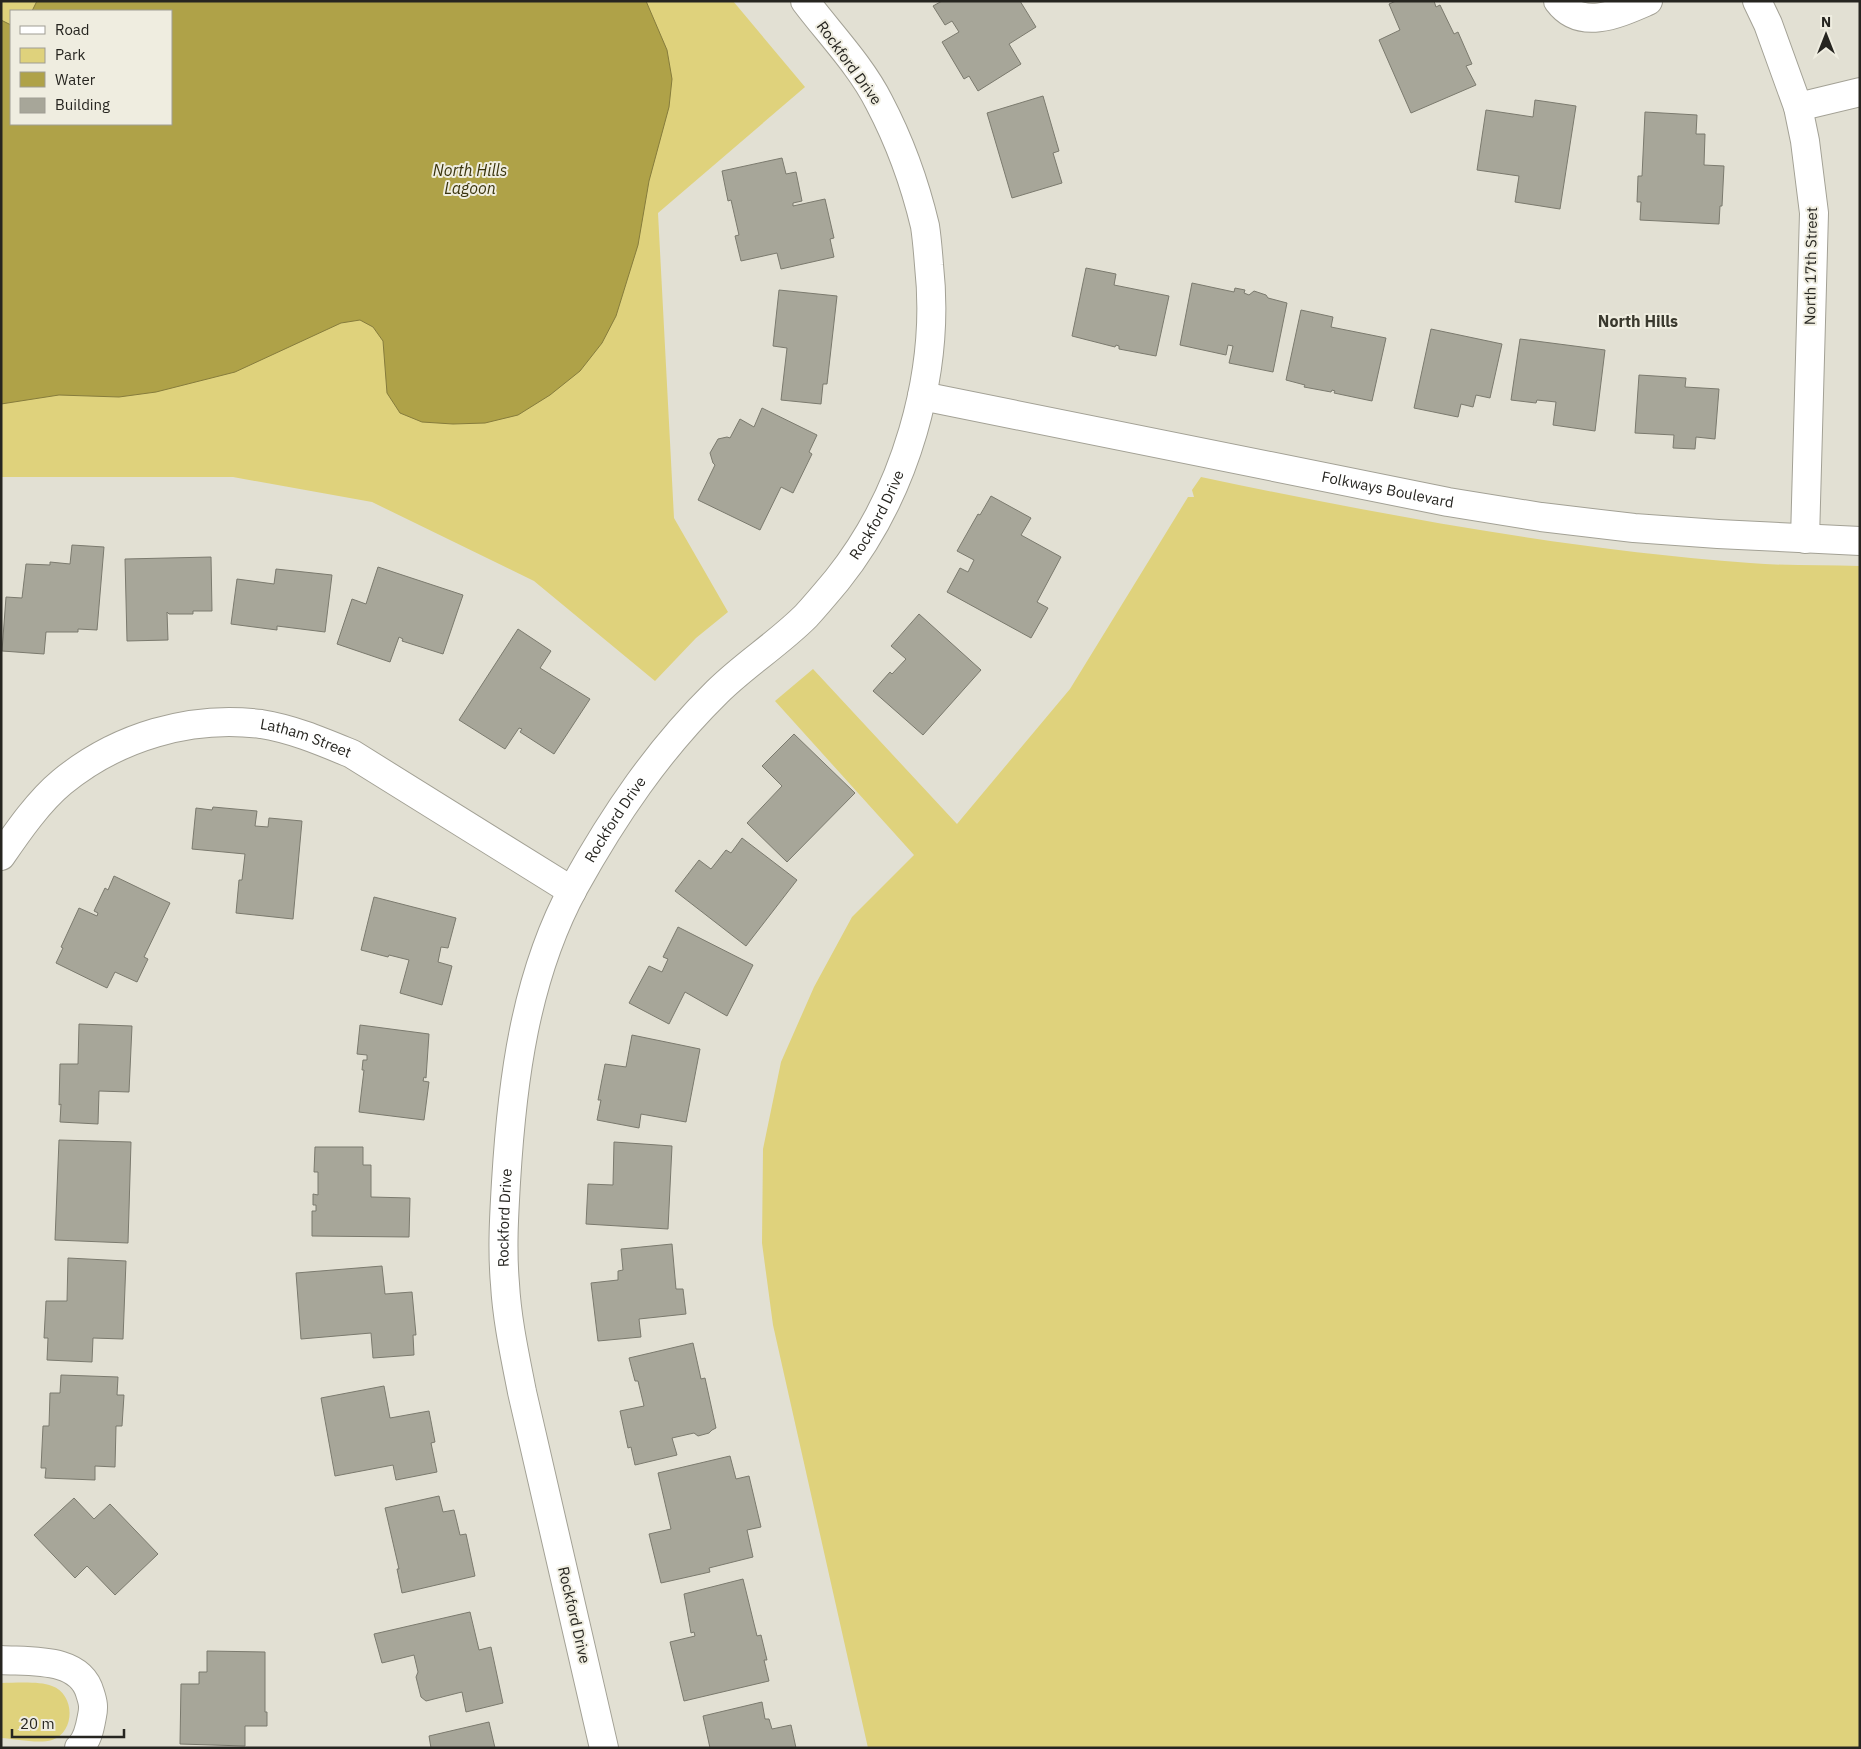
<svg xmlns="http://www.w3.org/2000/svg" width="1861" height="1749" font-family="'IBM Plex Sans',sans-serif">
	<rect width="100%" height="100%" fill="#e2e0d3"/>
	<!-- green -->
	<g fill="#dfd27c" fill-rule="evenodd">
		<path d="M1 1H733L805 87 658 213 674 518 728 612 696 638 655 681 534 581 372 502 233 477H1ZM11 11H171V124H11Z"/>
		<path d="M1201 477C1382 515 1565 549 1750 563 1786 566 1823 565 1860 566V1748H868L773 1325 762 1243 763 1149 781 1062 814 987 852 917 914 855 775 701 813 669 957 824 1070 689 1188 497H1194L1192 490Z"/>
		<path d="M1 1683C16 1683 39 1681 52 1686 75 1694 76 1732 52 1740 39 1744 15 1739 1 1738Z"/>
	</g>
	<!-- water -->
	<path fill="#afa248" stroke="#867c3c" d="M37 1H646L667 50 672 79 669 107 649 181 638 245 616 316 602 343 580 371 550 395 518 415 485 423 453 424 422 422 400 413 387 393 383 341 373 327 360 320 341 323 235 372 156 392 119 397 59 395 1 404V20L11 25V124H171V11H32Z"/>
	<!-- building -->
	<g fill="#a7a699" stroke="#7b7a6e">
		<path d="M942 1H1020L1036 27 1009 44 1021 64 978 91 969 76 964 79 942 42 959 32 952 21 945 25 933 6Z"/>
		<path d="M1396 1H1434L1436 7 1440 5 1454 34 1458 32 1472 64 1466 66 1476 85 1411 113 1379 40 1400 30 1389 4Z"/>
		<path d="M1043 96 1059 151 1053 153 1062 183 1012 198 987 113Z"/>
		<path d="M1535 100 1576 106 1560 209 1515 202 1519 176 1477 170 1486 110 1533 117Z"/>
		<path d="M1645 112 1697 115 1696 134H1705L1704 165 1724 166 1722 206H1720L1719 224 1640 220 1641 202H1637L1638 176H1642Z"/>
		<path d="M782 158 786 174 796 172 802 201 793 203V206L825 199 834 238 830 239 834 257 781 269 777 253 741 261 735 236 739 235 731 200 728 201 722 171Z"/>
		<path d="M1086 268 1116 274 1114 285 1169 296 1156 356 1119 349V346L1116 345 1115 347 1072 336Z"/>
		<path d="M1192 283 1234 292 1235 288 1245 290 1244 293 1249 295 1254 291 1266 295 1268 298 1287 303 1273 372 1229 363 1233 346 1228 345 1226 355 1180 345Z"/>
		<path d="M779 290 837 296 827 384H823L821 404 781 400 787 348 773 346Z"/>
		<path d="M1301 310 1333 317 1331 327 1386 338 1372 401 1334 393 1335 391 1332 390 1331 392 1304 387 1305 385 1286 380Z"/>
		<path d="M1431 329 1502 344 1490 398 1476 395 1473 407 1461 404 1458 417 1414 408Z"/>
		<path d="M1520 339 1605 350 1595 431 1553 425 1556 402 1537 400 1536 403 1511 400Z"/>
		<path d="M1639 375 1686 378 1685 387 1719 389 1715 439 1696 437 1695 449 1673 448 1674 435 1635 433Z"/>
		<path d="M762 408 817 435 809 452 812 454 793 493 781 487 760 530 698 500 715 465 713 463 710 453 718 439 727 437 730 438 740 419 754 427Z"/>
		<path d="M991 496 1031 518 1021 535 1061 557 1037 602 1048 608 1031 638 947 592 960 568 968 572 974 560 957 551 978 514 980 515Z"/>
		<path d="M72 545 104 547 97 630 78 629V632H46L44 654 2 651 6 597 22 598 26 564 50 565V562L70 564Z"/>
		<path d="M211 557 212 611H193V614H169L167 612 168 640 127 641 125 559Z"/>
		<path d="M378 567 463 595 443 654 402 641 403 639 399 637 390 662 337 644 352 599 366 604Z"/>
		<path d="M276 569 332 575 325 632 277 626V630L231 624 237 579 274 584Z"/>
		<path d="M919 614 981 670 923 735 873 691 890 672 892 674 906 659 891 646Z"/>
		<path d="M518 629 551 651 540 668 590 699 554 754 520 732 522 729 519 728 505 749 459 720Z"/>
		<path d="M794 734 855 793 787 862 747 823 782 786 762 766Z"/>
		<path d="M213 807 257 811 255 826 268 827 269 818 302 821 293 919 236 913 239 880H242L245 854 192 849 196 808 212 810Z"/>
		<path d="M742 838 797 880 746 946 675 891 699 860 711 869 726 850 731 853Z"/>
		<path d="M114 876 170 903 144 957 148 959 137 982 115 972 107 988 56 963 63 948 61 947 79 908 97 916 98 913 94 911 105 888 108 890Z"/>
		<path d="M374 897 456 918 448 948 441 947 438 962 452 966 442 1005 400 993 409 960 389 955 388 957 361 950Z"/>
		<path d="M678 927 753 965 727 1016 685 992 669 1024 629 1003 649 966 662 972 668 959 663 957Z"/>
		<path d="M79 1024 132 1026 129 1092 99 1091 98 1124 60 1122 61 1104 59 1105 60 1064H78Z"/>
		<path d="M360 1025 429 1034 426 1078 424 1077 423 1081 429 1082 424 1120 359 1112 364 1070H362L363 1060H367V1055L357 1054Z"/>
		<path d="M632 1035 700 1049 686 1122 641 1114 639 1128 597 1120 601 1100H598L605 1064 626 1067Z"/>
		<path d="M59 1140 131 1142 128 1243 55 1240Z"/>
		<path d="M614 1142 672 1146 668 1229 586 1224 588 1184 613 1185Z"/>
		<path d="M315 1147H363V1165H371V1197L410 1198 409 1237 312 1236V1211H316V1205H313V1194L318 1195V1172H314Z"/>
		<path d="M672 1244 676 1289H683L686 1314 639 1319 641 1337 598 1341 591 1283 618 1280V1271L623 1270 621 1249Z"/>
		<path d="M68 1258 126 1261 123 1339 93 1338 92 1362 47 1360 48 1338H44L46 1301H67Z"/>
		<path d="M382 1266 385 1294 412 1292 416 1335H413L414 1355 373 1358 371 1333 301 1339 296 1273Z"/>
		<path d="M693 1343 701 1379 705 1378 716 1428 712 1430 709 1433 698 1436 694 1433 672 1438 677 1455 635 1465 631 1447 628 1448 620 1411 644 1406 638 1381H635L629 1358Z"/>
		<path d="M61 1375 118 1377 117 1395H124L122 1426H116L115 1467 95 1466V1480L45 1478 46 1468H41L43 1426H49L50 1393H60Z"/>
		<path d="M384 1386 390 1418 429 1411 435 1442 431 1443 437 1472 396 1480 393 1465 335 1476 321 1398Z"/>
		<path d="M730 1456 736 1479 749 1476 761 1527 747 1530 753 1557 709 1568 710 1572 661 1583 649 1534 671 1529 658 1473Z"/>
		<path d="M439 1496 443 1512 454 1510 460 1535 466 1534 475 1576 402 1593 397 1569H399L385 1508Z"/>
		<path d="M74 1498 94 1519 110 1504 158 1554 115 1595 87 1566 75 1578 34 1535Z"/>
		<path d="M743 1579 757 1636 761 1635 767 1660H764L769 1681 684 1701 670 1642 695 1636 694 1632 691 1633 684 1594Z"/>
		<path d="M470 1612 479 1650 491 1647 503 1703 466 1712 462 1692 426 1701 421 1697 416 1677 418 1672 414 1655 382 1663 374 1634Z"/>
		<path d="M207 1651 265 1652V1712H267V1726H245V1746L180 1744 181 1684H199V1672H207Z"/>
		<path d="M762 1702 765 1719H769L772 1729 791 1725 796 1748H710L703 1716Z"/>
		<path d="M489 1722 495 1748H431L429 1736Z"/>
	</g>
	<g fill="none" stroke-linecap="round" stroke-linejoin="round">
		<defs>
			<g id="minor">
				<path d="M1558 1C1581 32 1620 13 1648 1"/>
				<path d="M1757 1 1768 24 1798 107 1805 141 1814 213 1805 539"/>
				<path d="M1798 107 1860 92"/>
				<path id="s1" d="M922 396 1448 502 1541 517 1634 528 1718 534 1860 541"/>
				<path id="s2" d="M1 856C18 831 39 801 62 782 117 737 190 715 261 724 293 729 323 742 352 754L572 891"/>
				<path d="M1 1660C31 1662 80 1657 90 1693 93 1702 94 1707 92 1716 90 1727 88 1740 79 1748"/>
				<path id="s3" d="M604 1748 522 1392C515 1356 507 1320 505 1284 502 1250 504 1216 506 1182 512 1082 525 977 574 887 614 815 658 750 717 692 744 665 778 644 806 616 816 605 827 592 837 580 905 495 941 374 929 265 928 252 927 239 925 226 915 184 899 140 879 102 861 66 829 33 805 1"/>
			</g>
		</defs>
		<!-- minor casing -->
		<use href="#minor" stroke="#a3a195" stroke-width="30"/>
		<!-- minor -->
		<use href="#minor" stroke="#fff" stroke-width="28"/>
	</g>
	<g text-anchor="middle" stroke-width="4" stroke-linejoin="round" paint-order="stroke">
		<!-- street labels -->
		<g font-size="15" fill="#262520" stroke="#efede0">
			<text transform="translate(849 63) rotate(54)" y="5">Rockford Drive</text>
			<text transform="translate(1811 266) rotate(-89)" y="5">North 17th Street</text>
			<text dy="5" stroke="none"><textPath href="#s1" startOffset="475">Folkways Boulevard</textPath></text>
			<text dy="5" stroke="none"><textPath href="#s3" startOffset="1366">Rockford Drive</textPath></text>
			<text dy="5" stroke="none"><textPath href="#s2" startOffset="356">Latham Street</textPath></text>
			<text dy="5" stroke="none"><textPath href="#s3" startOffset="961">Rockford Drive</textPath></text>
			<text dy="5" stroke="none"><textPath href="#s3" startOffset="541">Rockford Drive</textPath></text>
			<text transform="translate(574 1615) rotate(77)" y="5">Rockford Drive</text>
		</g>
		<!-- water labels -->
		<g font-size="16" font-style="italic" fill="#3a340d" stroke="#efede0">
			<text x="470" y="176">North Hills<tspan x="470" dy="18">Lagoon</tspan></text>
		</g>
		<!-- neighbourhood labels -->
		<g font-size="16" font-weight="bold" fill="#3a392e" stroke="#efede0">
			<text x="1638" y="327">North Hills</text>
		</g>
	</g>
	<!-- border -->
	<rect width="1861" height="1749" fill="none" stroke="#262520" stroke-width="5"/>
	<!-- legend -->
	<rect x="10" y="10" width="162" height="115" fill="#efede0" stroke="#9f9d93"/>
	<rect x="20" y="26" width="25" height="8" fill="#ffffff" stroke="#9f9d93"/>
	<text x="55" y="35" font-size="15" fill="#262520">Road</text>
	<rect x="20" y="48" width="25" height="15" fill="#dfd27c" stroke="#9f9d93"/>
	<text x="55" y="60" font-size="15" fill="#262520">Park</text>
	<rect x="20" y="72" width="25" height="15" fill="#afa248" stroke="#9f9d93"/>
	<text x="55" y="85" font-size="15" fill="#262520">Water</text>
	<rect x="20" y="98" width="25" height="15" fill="#a7a699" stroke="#9f9d93"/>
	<text x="55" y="110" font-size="15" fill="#262520">Building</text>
	<!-- north arrow -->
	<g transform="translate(1826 35)" stroke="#efede0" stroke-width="4" paint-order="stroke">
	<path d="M0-4L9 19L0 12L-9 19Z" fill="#262520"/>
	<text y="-8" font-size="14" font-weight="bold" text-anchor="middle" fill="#262520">N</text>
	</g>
	<!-- scale -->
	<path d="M12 1729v8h112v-8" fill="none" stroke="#262520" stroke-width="2.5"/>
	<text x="20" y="1729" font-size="15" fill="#262520" stroke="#efede0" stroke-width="4" paint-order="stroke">20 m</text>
</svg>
